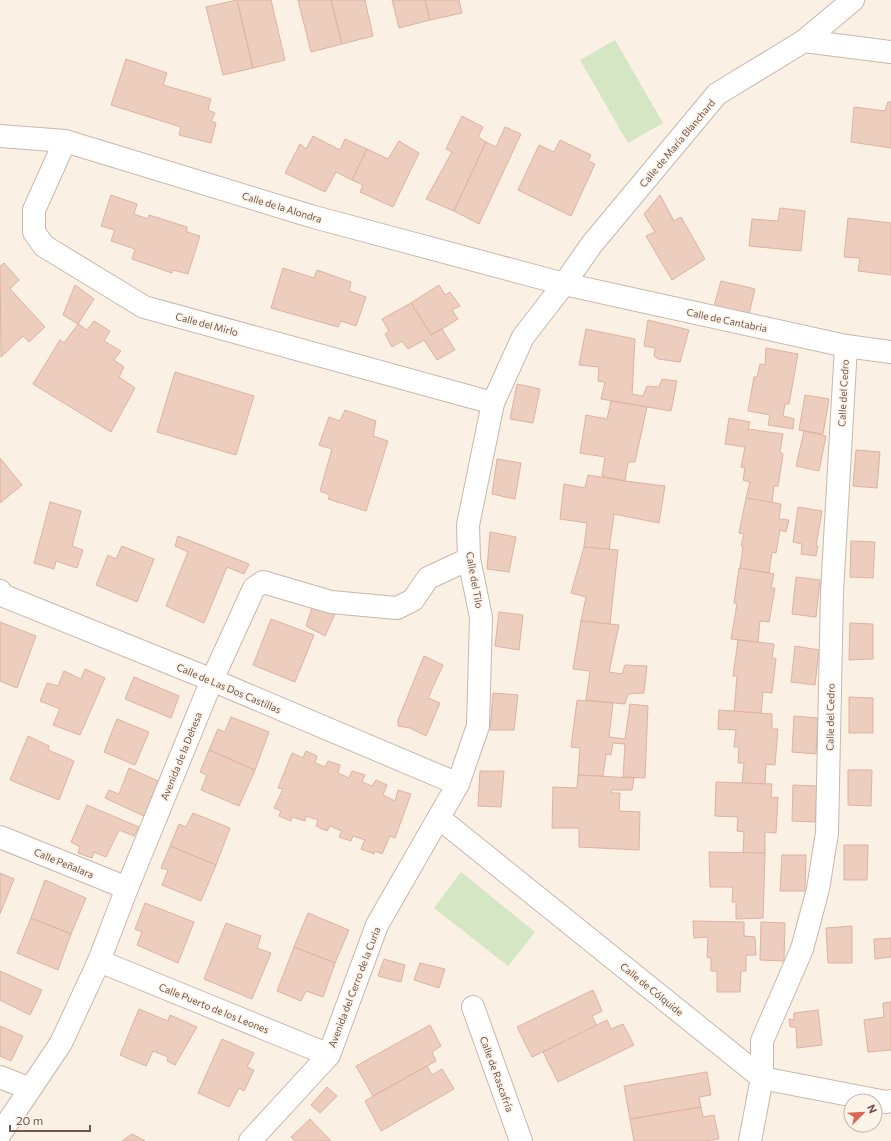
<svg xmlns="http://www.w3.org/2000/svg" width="891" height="1141" font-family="Commissioner,sans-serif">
	<rect width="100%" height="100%" fill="#faf0e4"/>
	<!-- green -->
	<g fill="#d4e6c4">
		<path d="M615 40 663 123 628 143 580 60Z"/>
		<path d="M461 872 535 932 508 966 434 908Z"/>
	</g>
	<!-- building -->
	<g fill="#edcdbe" stroke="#deb2a0">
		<path d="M237 0 253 68 223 75 206 7Z"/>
		<path d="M237 0H271L285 60 253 68Z"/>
		<path d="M298 0H331L342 44 311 52Z"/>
		<path d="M331 0H365L373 36 342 44Z"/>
		<path d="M392 0H425L430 20 399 28Z"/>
		<path d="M425 0H459L462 13 430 20Z"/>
		<path d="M126 59 167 73 163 85 211 99 208 110 215 113 211 121 216 123 211 143 179 135 181 127 111 105Z"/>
		<path d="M888 102H891V148L851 142 854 107 885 111Z"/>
		<path d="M462 116 483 127 478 137 486 142 454 211 426 199 452 152 446 149Z"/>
		<path d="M505 127 521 134 479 224 454 211 486 142 496 147Z"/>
		<path d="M313 136 340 150 345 139 367 149 352 180 336 172 325 192 285 173 300 144 306 149Z"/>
		<path d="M560 140 591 155 588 161 595 164 571 216 518 190 539 145 554 152Z"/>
		<path d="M399 141 419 153 393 207 360 192 363 185 352 180 367 149 388 159Z"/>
		<path d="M111 195 137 204 134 214 148 219 149 215 187 227V232L200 236 188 274 173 270 172 273 132 259 135 249 111 241 115 230 101 226Z"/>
		<path d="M660 195 674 221 681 217 705 259 672 280 646 236 655 232 644 214Z"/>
		<path d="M780 208 805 211 801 251 749 246 752 219 778 221Z"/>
		<path d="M848 218 891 223V275L858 271 860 258 844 257Z"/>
		<path d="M4 263 19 280 10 289 45 327 29 342 23 336 1 357 0 266Z"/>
		<path d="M283 268 314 278 317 270 351 282 349 291 366 297 356 326 341 321 338 327 271 308Z"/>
		<path d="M721 281 755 289 749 314 714 306Z"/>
		<path d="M75 285 94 299 78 324 63 315Z"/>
		<path d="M439 285 445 295 450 292 460 306 452 310 458 319 442 329 431 335 411 303Z"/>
		<path d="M411 303 431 335 442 329 455 350 437 360 424 340 408 349 402 341 392 347 385 334 389 331 382 319Z"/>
		<path d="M648 320 689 330 680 362 658 359 654 356 655 348 644 346Z"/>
		<path d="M94 321 110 331 104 341 121 351 114 360 124 367 119 377 135 388 111 432 33 384 60 340 64 343 78 324 87 330Z"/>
		<path d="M586 329 635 339 632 394 643 396 647 386 659 387 662 379 677 381 671 411 601 399 605 382 598 381 599 367 579 365Z"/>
		<path d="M766 348 798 354 789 404H785L783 416 794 419 793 429 768 425 770 415 748 411 754 377H757L760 364 765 365Z"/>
		<path d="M175 372 254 396 236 455 157 432Z"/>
		<path d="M517 384 540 389 533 423 510 419Z"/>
		<path d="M805 395 829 399 823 434 799 430Z"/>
		<path d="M611 401 647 407 635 462H628L625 481 602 476 605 457 580 453 586 415 607 419Z"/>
		<path d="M345 410 376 421 373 436 388 441 366 511 328 499 330 495 320 491 332 449 319 445 329 417 340 421Z"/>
		<path d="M729 418 750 422 748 429 783 434 780 452 783 454 778 486H774L772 503 746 498 750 482 743 480 745 468 741 467 745 447 725 444Z"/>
		<path d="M804 431 826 436 819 471 796 466Z"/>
		<path d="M856 450 880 452 877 488 853 486Z"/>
		<path d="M0 458 22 485 0 503Z"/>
		<path d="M497 459 521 463 515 499 492 494Z"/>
		<path d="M588 475 625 481 665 486 659 523 614 514 609 550 584 547 587 523 560 519 564 484 585 488Z"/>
		<path d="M746 498 781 504 779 519 789 520 786 532 780 530 776 553 772 552 769 573 740 568 743 547 741 546 744 534 739 533Z"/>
		<path d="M50 502 81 511 72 546 83 550 77 568 56 561 54 569 34 563Z"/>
		<path d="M798 507 822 511 816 546H818L816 556 801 554 802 544 793 542Z"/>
		<path d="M490 532 516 537 509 572 487 569Z"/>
		<path d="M178 536 249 564 244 574 227 567 204 623 166 606 188 552 175 546Z"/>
		<path d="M851 541 875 542 873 578 850 577Z"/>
		<path d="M122 546 154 559 137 602 96 585 108 555 116 559Z"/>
		<path d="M584 547 618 550 610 624 581 621 586 597 571 593Z"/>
		<path d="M739 568 774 574 771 588H775L769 622 760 621 758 642 731 639 737 604 734 603Z"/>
		<path d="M796 577 820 580 816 617 792 614Z"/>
		<path d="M312 608 335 614 325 636 306 626Z"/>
		<path d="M499 612 523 615 519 650 495 646Z"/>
		<path d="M271 619 314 635 295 682 253 665Z"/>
		<path d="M581 621 619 625 609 672 622 674 625 665 647 666 644 693 628 694 625 704 586 700 590 671 573 669Z"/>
		<path d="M0 622 36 636 17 688 0 681Z"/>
		<path d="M850 623 873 624V659L849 660Z"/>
		<path d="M738 640 774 644 772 658 776 659 772 693 763 692 761 714 734 712 737 676H733Z"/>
		<path d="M795 646 819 650 815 685 791 682Z"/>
		<path d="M424 656 443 665 428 698 440 703 426 736 410 728 398 726V720Z"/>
		<path d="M85 669 105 678 80 735 53 725 60 709 40 701 47 683 58 686 64 671 81 679Z"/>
		<path d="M134 677 179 696 171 718 125 699Z"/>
		<path d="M493 693 518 695 514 730H490Z"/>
		<path d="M849 697 873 698V733H849Z"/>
		<path d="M577 700 613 703 609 737 625 739 630 704 648 706 645 778 623 777 625 744 613 743 611 755 606 754 603 776 578 775 580 748 571 747Z"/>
		<path d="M719 710 772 714V729H778L775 765 766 764 765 784 742 783 744 763H738L739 747H734L736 730 718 729Z"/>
		<path d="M794 716 818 718 816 754 792 752Z"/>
		<path d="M231 717 269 732 255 770 209 750 218 729 225 732Z"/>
		<path d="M117 719 149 732 135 765 104 752Z"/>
		<path d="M28 736 49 746 48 750 74 761 59 800 10 780Z"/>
		<path d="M209 750 255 770 239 806 201 790 207 775 200 772Z"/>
		<path d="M306 751 317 756 315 763 325 767 328 761 340 765 338 773 349 778 352 771 365 775 362 782 372 786 376 780 387 785 383 795 395 801 398 790 411 794 395 838 390 836 382 854 375 851 374 854 361 849 365 840 353 836 351 841 339 837 342 831 330 826 327 831 316 826 318 820 306 816 305 821 292 817 291 821 279 816 281 811 274 808 283 789 278 788 292 753 303 758Z"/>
		<path d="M129 768 158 781 144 816 105 798 109 790 119 794Z"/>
		<path d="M848 770H872L871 806 848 805Z"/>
		<path d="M480 771H504L501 807 478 806Z"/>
		<path d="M578 775 634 778 632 790H612L611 793H620L619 811 640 812 639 850 579 847V828H552L553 787 577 788Z"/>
		<path d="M716 782 772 784 771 798 778 797 776 833 765 832V853H743L744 832 737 831 738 817 715 816Z"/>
		<path d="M793 785 817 786 815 822 792 821Z"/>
		<path d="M87 805 139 827 134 836 119 830 106 857 94 852 92 858 78 853 80 847 71 842Z"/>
		<path d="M193 813 230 828 216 865 170 846 179 824 186 827Z"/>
		<path d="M844 845H868L867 880H844Z"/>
		<path d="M170 846 216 865 201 901 162 885 168 870 161 868Z"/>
		<path d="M709 852 765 853 763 918 736 919V902H732L733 887H710Z"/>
		<path d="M782 855H806L805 891H780Z"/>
		<path d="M0 873 14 879 0 914Z"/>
		<path d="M45 880 86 898 71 934 31 918Z"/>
		<path d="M145 903 194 922 178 963 137 945 142 932 135 929Z"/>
		<path d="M308 913 349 930 335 963 294 947Z"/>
		<path d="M31 918 71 934 58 970 17 953Z"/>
		<path d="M693 921 744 922V936L755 937 756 955H746V971H741L740 992H717V971H711V958L707 957 708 937 694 938Z"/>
		<path d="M761 922 785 923 784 961 760 960Z"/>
		<path d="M226 923 261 936 257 948 271 953 252 999 204 979Z"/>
		<path d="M852 926V963H828L826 928Z"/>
		<path d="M891 938V957L875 959 874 939Z"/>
		<path d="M294 947 335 963 323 997 306 991 301 1001 277 991Z"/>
		<path d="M384 959 405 965 401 982 378 976Z"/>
		<path d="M420 963 445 969 439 988 414 980Z"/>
		<path d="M0 971 42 990 30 1015 0 1000Z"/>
		<path d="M593 990 602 1011 592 1016 597 1026 532 1057 517 1027Z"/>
		<path d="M891 1002V1050L868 1052 864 1020 884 1017 883 1003Z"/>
		<path d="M139 1009 168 1021 170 1015 197 1027 175 1065 167 1061 168 1057 153 1051 146 1066 120 1055Z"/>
		<path d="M818 1010 822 1045 797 1048 796 1027H790L789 1019 794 1020V1013Z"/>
		<path d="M607 1020 611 1029 623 1024 634 1045 558 1082 543 1052Z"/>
		<path d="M430 1025 441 1046 432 1052 436 1061 373 1096 356 1066Z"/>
		<path d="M0 1026 23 1036 11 1061 0 1056Z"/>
		<path d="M222 1039 254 1053 247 1067 254 1070 244 1091 239 1088 229 1107 198 1093Z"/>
		<path d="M427 1066 432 1075 442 1069 454 1089 381 1131 365 1101Z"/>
		<path d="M707 1072 711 1095 699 1097 701 1107 630 1119 624 1086Z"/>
		<path d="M327 1087 337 1096 320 1113 311 1105Z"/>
		<path d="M701 1107 703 1117 714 1115 719 1139 704 1141H634L630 1119Z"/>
		<path d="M310 1119 331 1141H295L291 1137Z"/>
		<path d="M132 1134 145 1141H122Z"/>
	</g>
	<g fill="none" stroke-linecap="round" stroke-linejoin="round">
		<defs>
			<g id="street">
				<path d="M804 41 891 52"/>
				<path d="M0 136 65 141 314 217 564 284 846 346 891 352"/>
				<path d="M65 141 34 210V232L44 246 144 307 493 403"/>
				<path d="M0 591 4 596 212 680 458 784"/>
				<path d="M439 818 762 1078 886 1102 891 1101"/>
				<path d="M0 837 127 888"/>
				<path d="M99 961 329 1055"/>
				<path d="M473 1007 521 1141"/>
				<path d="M0 1077 30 1089"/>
				<path d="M0 1134 61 1043 99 961 127 888 212 680 254 588 263 582 331 602 397 608 413 600 428 578 469 559"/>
				<path d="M250 1141 329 1055 377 925 458 784 478 726 481 617 469 559 468 525 493 403 523 337 564 284 592 244 717 94 804 41 853 0"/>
				<path d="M750 1141 762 1078V1041L802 949 818 889 827 833 832 592 846 346"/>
			</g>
		</defs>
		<!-- street casing -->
		<use href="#street" stroke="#cab7ab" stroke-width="24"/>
		<!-- street -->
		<use href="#street" stroke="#fff" stroke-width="22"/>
	</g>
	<g text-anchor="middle" stroke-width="3.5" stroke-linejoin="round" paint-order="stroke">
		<!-- street labels -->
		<g font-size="10" fill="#70564c" stroke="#fdf4e9">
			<text transform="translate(677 143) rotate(-50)" y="4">Calle de María Blanchard</text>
			<text transform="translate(282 207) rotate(17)" y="4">Calle de la Alondra</text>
			<text transform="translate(727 320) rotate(12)" y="4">Calle de Cantabria</text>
			<text transform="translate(207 324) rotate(15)" y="4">Calle del Mirlo</text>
			<text transform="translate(843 393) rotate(-87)" y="4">Calle del Cedro</text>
			<text transform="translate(475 580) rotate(80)" y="4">Calle del Tilo</text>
			<text transform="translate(229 688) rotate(23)" y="4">Calle de Las Dos Castillas</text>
			<text transform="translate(830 717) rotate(-89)" y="4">Calle del Cedro</text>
			<text transform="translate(181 756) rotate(-68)" y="4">Avenida de la Dehesa</text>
			<text transform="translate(64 863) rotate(22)" y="4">Calle Peñalara</text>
			<text transform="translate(354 987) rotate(-69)" y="4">Avenida del Cerro de la Curia</text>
			<text transform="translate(652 989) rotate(39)" y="4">Calle de Cólquide</text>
			<text transform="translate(214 1008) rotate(22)" y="4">Calle Puerto de los Leones</text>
			<text transform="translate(497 1074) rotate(70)" y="4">Calle de Rascafría</text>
		</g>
	</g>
	<!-- north arrow -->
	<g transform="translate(863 1113) rotate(66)"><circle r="19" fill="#fdf4e9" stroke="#c5b5aa"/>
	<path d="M0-3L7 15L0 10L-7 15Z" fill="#da6653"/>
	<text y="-6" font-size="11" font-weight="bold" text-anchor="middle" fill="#70564c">N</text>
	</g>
	<!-- scale -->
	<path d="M10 1125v6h80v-6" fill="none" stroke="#70564c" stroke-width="2"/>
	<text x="16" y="1125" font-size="12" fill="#70564c" stroke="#fdf4e9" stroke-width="3" paint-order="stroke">20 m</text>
</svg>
